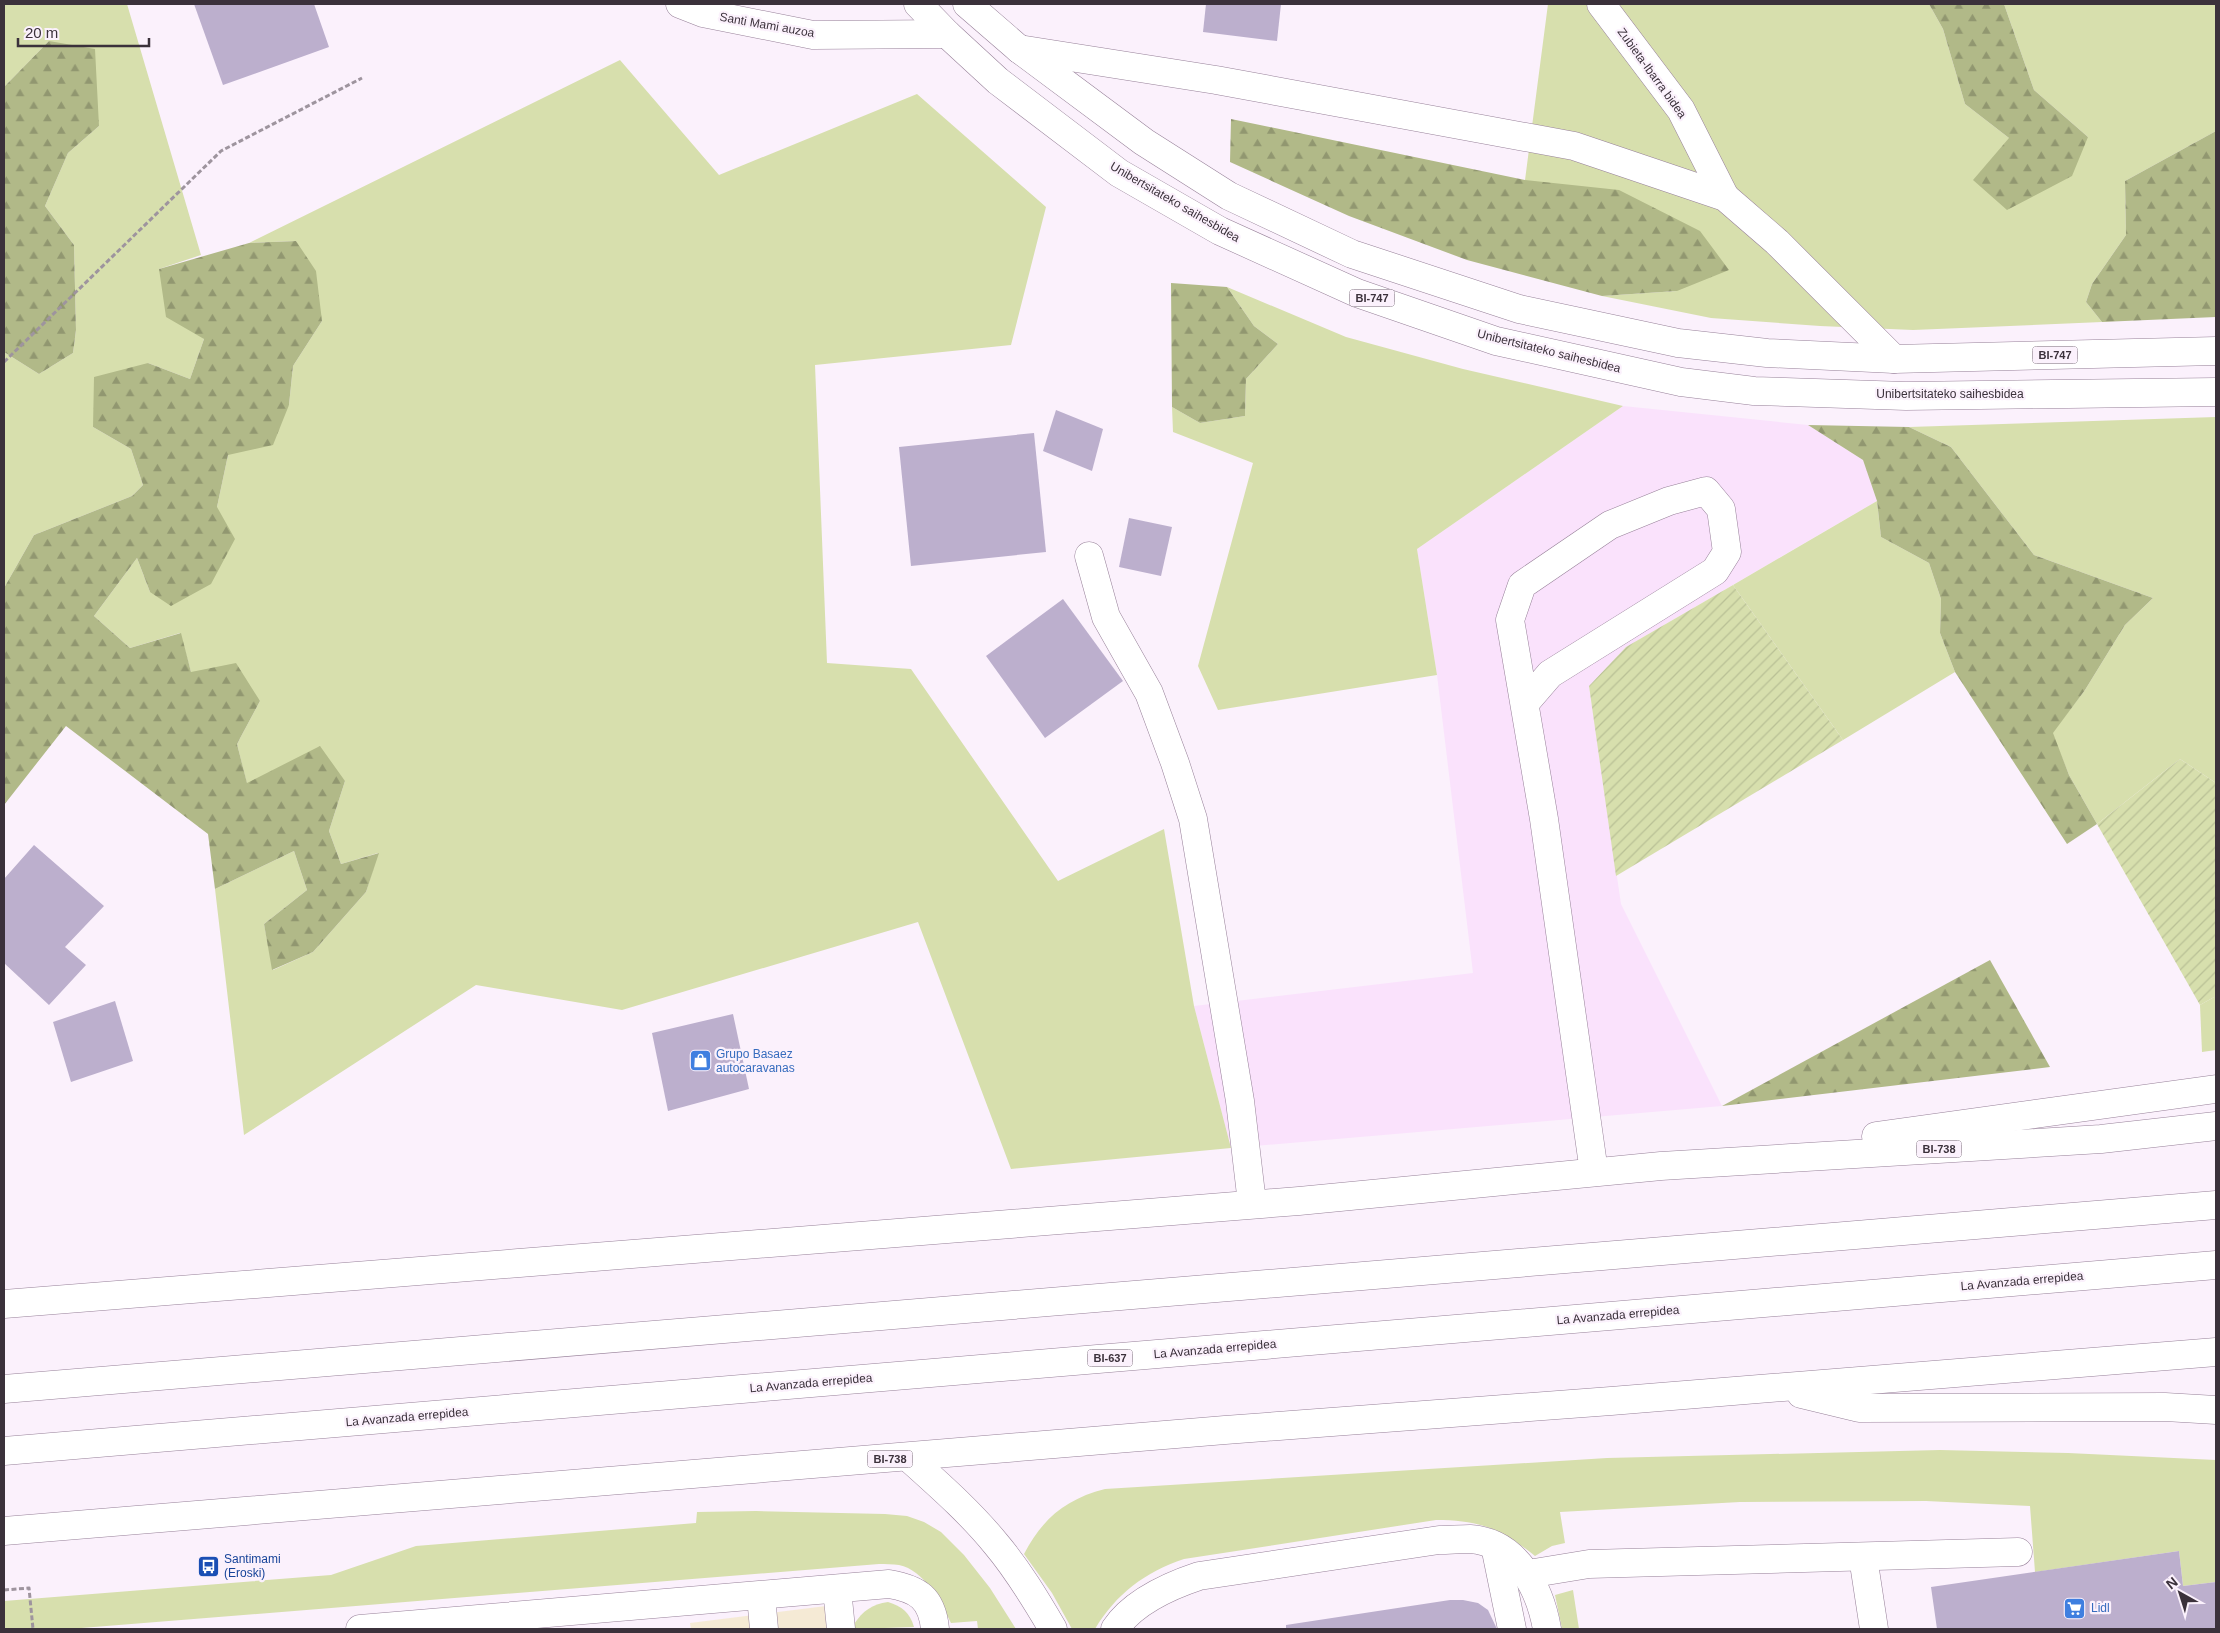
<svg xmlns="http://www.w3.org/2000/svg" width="2220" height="1633" font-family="Arial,sans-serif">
	<defs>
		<pattern id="forest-firs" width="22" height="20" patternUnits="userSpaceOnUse" patternTransform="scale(1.25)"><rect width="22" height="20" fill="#b1b988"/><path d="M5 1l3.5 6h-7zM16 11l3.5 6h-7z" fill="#919770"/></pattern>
		<pattern id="garden-furrows" width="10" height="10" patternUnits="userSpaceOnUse" patternTransform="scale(1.25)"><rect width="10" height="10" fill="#d7dfad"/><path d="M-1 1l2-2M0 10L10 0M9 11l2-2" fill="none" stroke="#b9c096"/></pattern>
	</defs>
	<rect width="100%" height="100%" fill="#fbf1fc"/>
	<!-- commercial -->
	<path fill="#f5ead5" d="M826 1606 828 1629H691L690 1623Z"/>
	<!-- built -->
	<path fill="#fae2fc" d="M1623 406 1808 425 1863 460 1877 501 1626 647 1589 686 1621 904 1722 1106 1231 1148 1194 1006 1473 973 1437 675 1417 549Z"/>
	<!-- grass -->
	<g fill="#d7dfad">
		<path d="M4 4H127L201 255 159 269 204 339 190 379 148 363 93 427 131 449 143 485 132 496 34 535 4 588V352L39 374 73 353 76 330 74 245 45 206 68 153 99 126 49 41 4 87Z"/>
		<path d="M1548 4H1929L1943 29 1965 104 2009 138 2088 137 2034 90 2004 4H2216V131L2125 181 2126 235 2092 284 2086 302 2102 322 1913 330 1820 326 1711 318 1602 296 1677 291 1525 180Z"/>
		<path d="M620 60 719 175 917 94 1046 207 1011 345 815 365 827 663 911 669 1058 881 1164 829 1194 1006 1231 1148 1011 1169 918 922 622 1010 476 985 244 1135 215 889 294 851 307 890 264 924 273 970 313 952 366 892 378 853 341 864 329 831 345 781 283 767 247 784 237 744 260 701 191 672 180 633 130 648 94 616 137 558 150 592 217 507 228 455 289 405 293 366 322 321 296 241 249 243Z"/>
		<path d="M1227 287 1346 337 1463 369 1623 406 1417 549 1437 675 1218 710 1198 666 1253 463 1173 432 1172 407 1200 423 1245 416 1246 379 1278 344 1254 326Z"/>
		<path d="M2216 417V783L2180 759 2097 824 2069 775 2052 733 2085 690 2125 625 2153 598 2034 555 1951 447 1909 427Z"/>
		<path d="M1877 501 1881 537 1929 563 1941 599 1940 633 1955 672 1843 740 1733 585Z"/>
		<path d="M2216 996V1050L2202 1052 2200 1005Z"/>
		<path d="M1940 1450 2068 1453 2216 1460V1582L2183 1586 2179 1551 2035 1572 2030 1506 1926 1501 1740 1502 1560 1512 1565 1543 1552 1546 1535 1556C1501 1529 1480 1520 1436 1520L1184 1559C1145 1572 1116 1594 1095 1629H1072L1052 1593 1024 1554C1043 1518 1066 1499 1105 1489L1607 1458Z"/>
		<path d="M756 1511 885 1514 907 1516 924 1522 941 1532 964 1555 990 1588 1016 1629H978L977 1621 951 1623C941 1602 924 1570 899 1565 893 1564 885 1564 879 1564L69 1629H4V1601L331 1575 416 1546 696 1523 697 1512Z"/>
		<path d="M1573 1590 1579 1629H1562L1555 1595Z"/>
		<path d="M888 1602C902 1606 910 1613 914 1627L855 1629 854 1624C863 1611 872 1604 888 1602Z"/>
	</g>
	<!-- forest -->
	<g fill="url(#forest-firs)">
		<path d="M1929 4H2004L2034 90 2088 137 2072 176 2007 210 1973 180 2009 138 1965 104 1943 29Z"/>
		<path d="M49 41 95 49 99 126 68 153 45 206 74 245 76 330 73 353 39 374 4 352V87Z"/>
		<path d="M1231 119 1525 180 1619 190 1700 231 1729 270 1677 291 1602 296 1467 260 1349 216 1230 162Z"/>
		<path d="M2216 131V317L2102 322 2086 302 2092 284 2126 235 2125 181Z"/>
		<path d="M296 241 316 271 322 321 293 366 289 405 273 445 228 455 217 507 235 539 211 584 171 606 150 592 137 558 94 616 130 648 181 633 191 672 236 663 260 701 237 744 247 783 320 746 345 781 329 831 341 864 379 853 366 892 313 952 272 970 264 924 307 890 294 851 215 889 208 834 66 726 4 805V588L34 535 132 496 143 485 131 449 93 427 94 377 148 363 190 379 204 339 166 317 159 269 249 243Z"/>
		<path d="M1171 283 1227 287 1254 326 1278 344 1246 379 1245 416 1200 423 1172 407Z"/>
		<path d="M1808 425 1909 427 1951 447 2034 555 2153 598 2125 625 2085 690 2053 733 2069 775 2097 824 2067 844 1955 672 1940 633 1941 599 1929 563 1881 537 1877 501 1863 460Z"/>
		<path d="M1990 960 2050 1067 1722 1106Z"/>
	</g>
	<!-- garden -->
	<g fill="url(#garden-furrows)">
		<path d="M1733 585 1843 740 1616 876 1589 686 1626 647Z"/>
		<path d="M2180 759 2216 783V996L2200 1005 2097 824Z"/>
	</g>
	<!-- building -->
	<g fill="#bcafcd">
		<path d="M194 4H314L329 47 223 85Z"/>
		<path d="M1206 4H1281L1277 41 1203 32Z"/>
		<path d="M1056 410 1103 429 1092 471 1043 451Z"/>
		<path d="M1034 433 1046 552 911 566 899 447Z"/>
		<path d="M1129 518 1172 527 1161 576 1119 567Z"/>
		<path d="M1063 599 1123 681 1045 738 986 656Z"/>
		<path d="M34 845 104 906 65 947 86 965 49 1005 4 963V879Z"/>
		<path d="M115 1001 133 1061 71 1082 53 1022Z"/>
		<path d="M733 1014 749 1089 668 1111 652 1033Z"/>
		<path d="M2179 1551 2183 1586 2216 1582V1629H1937L1931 1587Z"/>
		<path d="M1450 1600H1463L1478 1603 1488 1610 1497 1629H1286V1625Z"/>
	</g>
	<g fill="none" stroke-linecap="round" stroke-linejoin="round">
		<defs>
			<g id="minor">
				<path d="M680 4 703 13 813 35 947 34"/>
				<path d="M1601 4 1681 110 1725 197"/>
				<path d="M1019 49 1216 80 1574 146 1725 197 1777 242 1894 359"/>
				<path d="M1089 556 1106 617 1149 693 1175 763 1193 819 1240 1101 1252 1203"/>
				<path d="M1525 703 1550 674 1715 571 1727 552 1721 509 1706 491 1669 501 1610 525 1522 585 1510 620 1544 819 1594 1172"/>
				<path d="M909 1458C939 1485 970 1512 996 1544 1018 1570 1036 1600 1053 1629"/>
				<path d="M1495 1546 1512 1629"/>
				<path d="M1863 1557 1874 1629"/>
				<path d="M1528 1574 1589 1564 2018 1552"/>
				<path d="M837 1589 841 1629"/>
				<path d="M761 1596 764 1629"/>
				<path d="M360 1629 889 1584C918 1589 932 1598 935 1629"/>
				<path d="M1115 1629C1133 1602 1169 1586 1199 1576L1439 1540C1449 1540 1460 1539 1470 1539 1517 1542 1540 1589 1547 1629"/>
			</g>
			<g id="major">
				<path d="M918 4 947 34 998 81 1119 173 1220 231 1357 293 1496 341 1681 382 1754 391 1906 396 2216 392"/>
				<path d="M967 4 1019 49 1144 142 1229 196 1352 254 1519 309 1678 343 1767 353 1894 359 2216 351"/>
				<path d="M1876 1136 2216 1089"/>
				<path d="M4 1304 1299 1201 1661 1166 2101 1139 2216 1126"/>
				<path d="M1801 1394 1859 1408 2165 1407 2216 1410"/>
				<path d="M4 1531 1225 1430 1611 1401 2216 1352"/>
			</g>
			<g id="highway">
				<path d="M4 1389 2216 1205"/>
				<path d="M4 1451 2216 1265"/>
			</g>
		</defs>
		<!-- minor casing -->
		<use href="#minor" stroke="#978199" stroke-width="29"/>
		<!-- major casing -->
		<use href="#major" stroke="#978199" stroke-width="29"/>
		<!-- highway casing -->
		<use href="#highway" stroke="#978199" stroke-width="29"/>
		<!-- path -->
		<g stroke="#9e949e" stroke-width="3" stroke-dasharray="5 2.5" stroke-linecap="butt">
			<path d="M4 362 221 151 362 78"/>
			<path d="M4 1590 29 1588 33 1629"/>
		</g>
		<!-- minor -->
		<use href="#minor" stroke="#fff" stroke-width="28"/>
		<!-- major -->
		<use href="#major" stroke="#fff" stroke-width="28"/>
		<!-- highway -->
		<use href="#highway" stroke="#fff" stroke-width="28"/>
	</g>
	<!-- icons -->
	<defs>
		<symbol id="shop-square" viewBox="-11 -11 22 22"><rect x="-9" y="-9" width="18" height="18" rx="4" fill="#3f7fe0" stroke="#fbf1fc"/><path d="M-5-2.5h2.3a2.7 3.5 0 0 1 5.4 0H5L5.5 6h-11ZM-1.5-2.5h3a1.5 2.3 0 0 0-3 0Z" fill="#fff"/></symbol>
		<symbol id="bus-square" viewBox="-11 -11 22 22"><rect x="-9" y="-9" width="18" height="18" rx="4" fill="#1a4fb4" stroke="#fbf1fc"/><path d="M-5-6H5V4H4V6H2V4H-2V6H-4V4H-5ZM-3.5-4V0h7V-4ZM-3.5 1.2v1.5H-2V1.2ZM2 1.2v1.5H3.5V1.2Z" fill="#fff"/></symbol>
		<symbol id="supermarket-square" viewBox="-11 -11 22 22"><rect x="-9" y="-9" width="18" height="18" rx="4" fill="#3f7fe0" stroke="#fbf1fc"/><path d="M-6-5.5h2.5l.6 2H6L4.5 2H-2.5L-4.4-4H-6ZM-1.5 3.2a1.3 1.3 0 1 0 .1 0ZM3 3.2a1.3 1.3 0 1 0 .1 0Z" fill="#fff"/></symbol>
	</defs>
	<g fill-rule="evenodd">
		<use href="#shop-square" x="688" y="1048" width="25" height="25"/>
		<use href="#bus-square" x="196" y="1554" width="25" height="25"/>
		<use href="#supermarket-square" x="2062" y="1596" width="25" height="25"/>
	</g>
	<g text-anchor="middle" stroke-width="4.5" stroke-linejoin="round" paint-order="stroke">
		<!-- shield labels -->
		<g fill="#fbf1fc" stroke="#756b75" stroke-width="1">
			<rect x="1349.5" y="289.5" width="45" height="17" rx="4"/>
			<rect x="2032.5" y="346.5" width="45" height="17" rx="4"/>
			<rect x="1916.5" y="1140.5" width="45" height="17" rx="4"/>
			<rect x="1087.5" y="1349.5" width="45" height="17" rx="4"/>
			<rect x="867.5" y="1450.5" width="45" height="17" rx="4"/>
		</g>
		<g font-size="11" font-weight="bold" fill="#3b313b">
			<text x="1372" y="302">BI-747</text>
			<text x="2055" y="359">BI-747</text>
			<text x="1939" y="1153">BI-738</text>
			<text x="1110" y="1362">BI-637</text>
			<text x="890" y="1463">BI-738</text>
		</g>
		<!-- street labels -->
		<g font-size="12" fill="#3b313b" stroke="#fbf1fc">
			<text transform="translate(767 25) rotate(10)" y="4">Santi Mami auzoa</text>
			<text transform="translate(1652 73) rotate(54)" y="4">Zubieta-Ibarra bidea</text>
			<text transform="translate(1175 202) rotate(30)" y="4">Unibertsitateko saihesbidea</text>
			<text transform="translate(1549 351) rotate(14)" y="4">Unibertsitateko saihesbidea</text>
			<text x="1950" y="398">Unibertsitateko saihesbidea</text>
			<text transform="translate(2022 1281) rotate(-5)" y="4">La Avanzada errepidea</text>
			<text transform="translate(1618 1315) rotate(-5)" y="4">La Avanzada errepidea</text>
			<text transform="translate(1215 1349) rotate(-5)" y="4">La Avanzada errepidea</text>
			<text transform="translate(811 1383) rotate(-5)" y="4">La Avanzada errepidea</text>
			<text transform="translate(407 1417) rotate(-5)" y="4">La Avanzada errepidea</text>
		</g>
		<!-- shop labels -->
		<g font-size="12" fill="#366cbe" stroke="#fbf1fc" text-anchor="start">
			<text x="716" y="1058">Grupo Basaez<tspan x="716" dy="14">autocaravanas</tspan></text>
			<text x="2091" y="1612">Lidl</text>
		</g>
		<!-- transit labels -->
		<g font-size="12" fill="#164399" stroke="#fbf1fc" text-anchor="start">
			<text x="224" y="1563">Santimami<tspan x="224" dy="14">(Eroski)</tspan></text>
		</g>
	</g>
	<!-- border -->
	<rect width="2220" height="1633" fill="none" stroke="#3b313b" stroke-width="10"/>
	<!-- north arrow -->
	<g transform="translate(2180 1593) rotate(321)" stroke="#fbf1fc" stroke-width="4" paint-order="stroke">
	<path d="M0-4L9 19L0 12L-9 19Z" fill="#3b313b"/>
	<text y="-8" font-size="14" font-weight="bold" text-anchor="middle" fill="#3b313b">N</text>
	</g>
	<!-- scale -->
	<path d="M18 38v8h131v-8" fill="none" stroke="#3b313b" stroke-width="2.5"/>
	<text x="25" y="38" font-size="15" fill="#3b313b" stroke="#fbf1fc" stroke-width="4" paint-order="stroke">20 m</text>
</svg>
